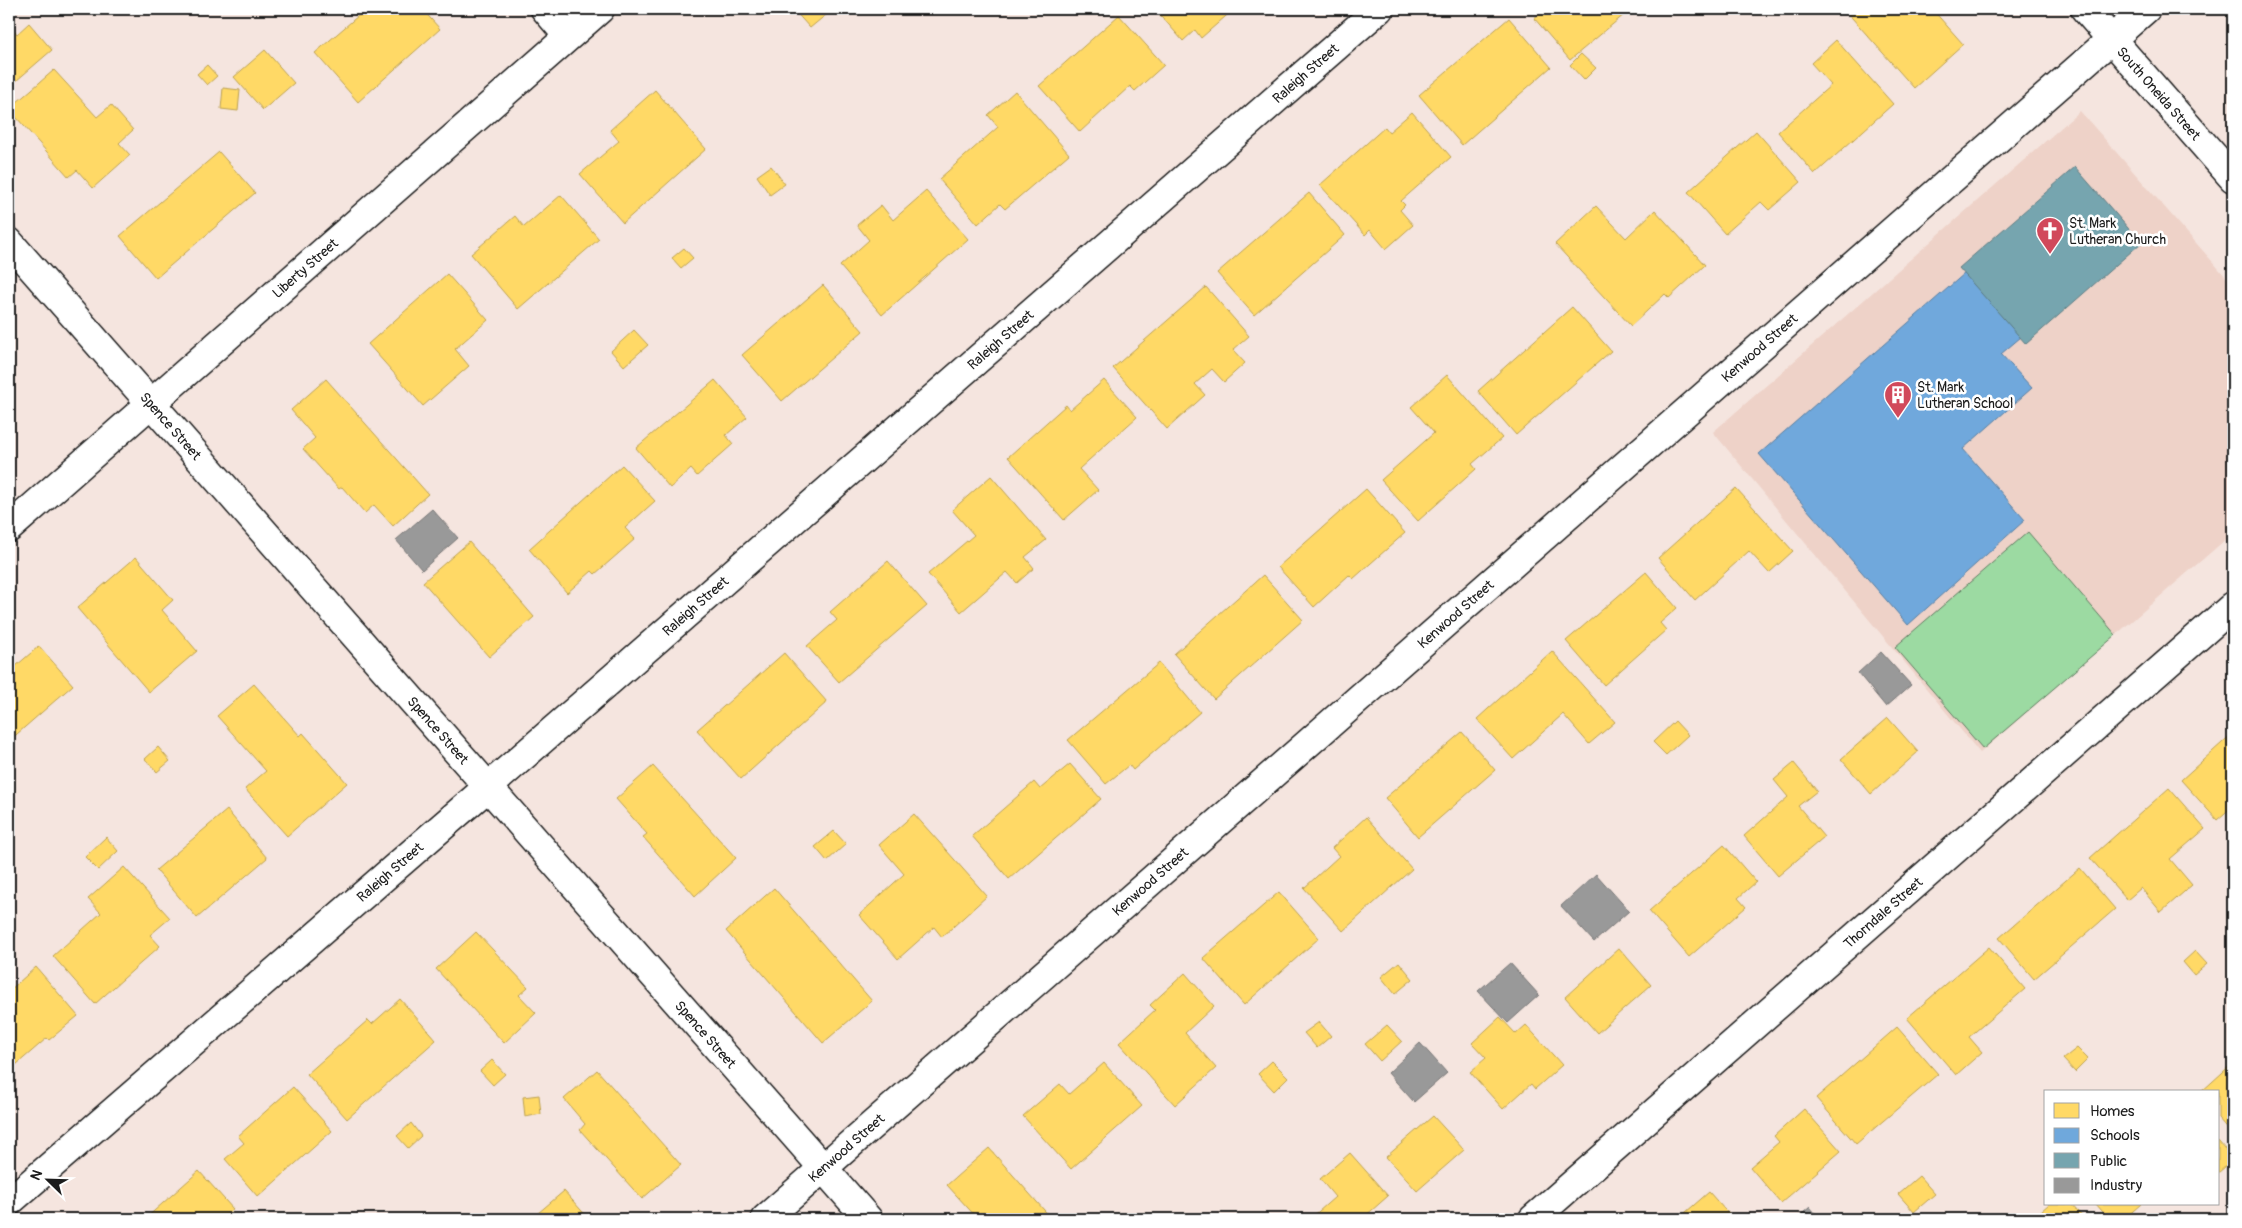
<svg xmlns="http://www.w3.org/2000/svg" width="2242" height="1228" font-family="Pangolin,sans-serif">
	<rect width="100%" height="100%" fill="#f5e5df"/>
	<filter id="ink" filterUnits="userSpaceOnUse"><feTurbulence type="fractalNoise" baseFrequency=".02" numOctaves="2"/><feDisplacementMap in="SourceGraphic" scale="10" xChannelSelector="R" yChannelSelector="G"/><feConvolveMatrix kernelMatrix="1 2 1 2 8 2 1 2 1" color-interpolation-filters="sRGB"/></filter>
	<g filter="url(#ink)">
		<!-- built -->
		<path fill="#eed2c8" d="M2080 111 2233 285V533L1980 753 1713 432Z"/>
		<!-- green -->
		<path fill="#9cdaa2" stroke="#5c7b5f" d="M2028 532 2116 635 1983 749 1895 647Z"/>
		<!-- homes -->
		<g fill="#ffd966" stroke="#bba050">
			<path d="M366 9H422L440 29 358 102 315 53Z"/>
			<path d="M793 9H833L810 28Z"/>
			<path d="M1155 9H1234L1201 38 1195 30 1183 41Z"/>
			<path d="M1546 9H1631L1570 60 1534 18Z"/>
			<path d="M1844 9H1932L1963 44 1914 88Z"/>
			<path d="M1119 15 1164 65 1135 91 1130 86 1080 132 1039 86Z"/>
			<path d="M1509 18 1551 67 1462 145 1419 95Z"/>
			<path d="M29 23 52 50 16 81 9 72V25L17 34Z"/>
			<path d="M1836 40 1893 104 1815 174 1778 132 1831 85 1811 63Z"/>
			<path d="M265 50 294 83 263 110 234 77Z"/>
			<path d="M1581 54 1596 68 1584 80 1570 65Z"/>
			<path d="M207 65 217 76 207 85 197 74Z"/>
			<path d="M54 70 97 117 111 105 133 130 119 143 130 155 93 188 77 170 69 177 9 109Z"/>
			<path d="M223 88 240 90 238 111 221 109Z"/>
			<path d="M655 90 706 149 623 223 580 174 619 141 610 130Z"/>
			<path d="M1015 91 1069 154 1005 209 1000 204 978 224 939 179 998 127 988 115Z"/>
			<path d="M1412 112 1451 157 1401 201 1405 205 1400 210 1413 225 1386 249 1370 230 1365 235 1320 185 1385 127 1389 132Z"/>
			<path d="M1756 131 1801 182 1769 210 1761 202 1725 234 1688 192Z"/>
			<path d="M219 152 255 193 156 278 120 236Z"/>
			<path d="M771 166 785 184 770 195 757 176Z"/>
			<path d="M926 191 968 239 882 315 840 266 869 240 857 225 881 205 893 220Z"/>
			<path d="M1309 193 1345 235 1254 315 1217 273Z"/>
			<path d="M561 195 599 239 518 309 471 254 515 216 524 227Z"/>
			<path d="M1596 206 1626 238 1655 210 1705 265 1669 298 1665 294 1631 326 1555 244Z"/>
			<path d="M684 248 693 258 681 268 672 258Z"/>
			<path d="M447 274 488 320 455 349 469 366 423 406 368 344Z"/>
			<path d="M823 285 863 331 782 401 742 355Z"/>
			<path d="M1206 287 1249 336 1233 350 1245 363 1224 382 1212 369 1195 384 1205 395 1167 429 1113 368Z"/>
			<path d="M1572 307 1611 351 1516 435 1478 391Z"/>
			<path d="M634 330 648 345 624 366 611 351Z"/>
			<path d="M1447 375 1502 438 1472 464 1476 469 1418 521 1381 480 1434 433 1411 407Z"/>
			<path d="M326 379 428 494 393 526 374 505 365 513 342 487 339 489 303 449 315 438 291 410Z"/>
			<path d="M715 380 747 417 726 435 733 444 697 476 691 469 670 488 636 448Z"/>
			<path d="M1104 380 1137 417 1079 469 1098 490 1064 520 1008 457 1066 405 1070 410Z"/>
			<path d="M622 465 655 501 625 528 635 539 595 574 592 571 567 593 529 549Z"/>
			<path d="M991 476 1046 540 1025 557 1034 568 1017 583 1007 572 961 612 928 574 974 535 952 510Z"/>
			<path d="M1736 488 1793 551 1769 573 1749 551 1695 600 1658 558Z"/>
			<path d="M1366 489 1405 533 1353 579 1349 575 1314 607 1278 567Z"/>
			<path d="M469 542 534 617 489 657 423 582Z"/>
			<path d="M136 557 173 600 162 610 197 651 149 692 77 608Z"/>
			<path d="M888 561 927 606 839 682 807 646 837 620 830 612Z"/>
			<path d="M1646 572 1677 608 1660 623 1666 630 1604 685 1566 641Z"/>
			<path d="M1263 575 1303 620 1214 699 1174 654Z"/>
			<path d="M39 646 73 685 9 741V672Z"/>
			<path d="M1552 651 1615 722 1589 744 1563 714 1513 759 1477 719Z"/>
			<path d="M784 653 827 702 741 779 697 730Z"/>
			<path d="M1159 663 1200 712 1133 770 1129 765 1106 784 1068 740Z"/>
			<path d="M254 684 300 736 303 733 347 783 287 836 245 789 266 771 217 716Z"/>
			<path d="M1888 718 1918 752 1871 794 1841 759Z"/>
			<path d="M1675 721 1688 735 1666 755 1653 742Z"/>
			<path d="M1462 732 1495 770 1418 837 1385 798Z"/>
			<path d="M2233 733V806L2217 820 2181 780Z"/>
			<path d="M158 747 170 761 157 772 145 759Z"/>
			<path d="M1794 763 1817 791 1798 806 1824 837 1778 876 1744 836 1788 797 1774 780Z"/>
			<path d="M1070 764 1101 799 1009 879 972 836 1034 782 1040 789Z"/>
			<path d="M653 766 736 858 695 896 643 837 647 834 616 799Z"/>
			<path d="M2169 788 2205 829 2170 859 2192 885 2161 912 2141 888 2127 900 2090 858Z"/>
			<path d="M227 810 267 858 197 918 156 870Z"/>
			<path d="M914 814 987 896 942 937 934 927 898 959 859 915 904 874 879 845Z"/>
			<path d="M1366 817 1412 869 1343 931 1304 888 1339 856 1332 848Z"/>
			<path d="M834 831 846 844 827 861 815 847Z"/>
			<path d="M106 837 118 851 98 870 85 857Z"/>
			<path d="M1724 845 1756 882 1738 898 1746 907 1689 957 1649 911Z"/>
			<path d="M124 867 170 918 150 935 160 946 95 1004 53 956 101 913 88 899Z"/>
			<path d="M2080 868 2115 909 2034 979 1999 938Z"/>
			<path d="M774 888 872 1001 823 1043 726 931Z"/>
			<path d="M1279 892 1319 938 1244 1005 1203 958Z"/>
			<path d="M476 932 528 987 519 995 536 1013 504 1043 436 969Z"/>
			<path d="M1989 947 2025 989 1969 1037 1982 1052 1956 1075 1907 1018Z"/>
			<path d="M1619 948 1651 985 1597 1033 1565 997Z"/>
			<path d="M2195 951 2207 964 2194 975 2183 962Z"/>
			<path d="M1399 962 1413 979 1395 994 1381 977Z"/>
			<path d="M36 967 78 1016 49 1040 47 1038 9 1071V991Z"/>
			<path d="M1185 973 1214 1006 1185 1033 1216 1068 1175 1105 1119 1043 1155 1010 1150 1005Z"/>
			<path d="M400 999 436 1040 347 1119 307 1074 368 1020 372 1024Z"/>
			<path d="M1500 1017 1516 1034 1526 1025 1562 1065 1535 1089 1531 1084 1503 1109 1470 1072 1486 1058 1472 1043Z"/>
			<path d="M1319 1022 1331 1036 1317 1048 1304 1033Z"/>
			<path d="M1387 1025 1402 1041 1380 1061 1365 1044Z"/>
			<path d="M1897 1027 1938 1074 1856 1144 1816 1098Z"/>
			<path d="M2077 1048 2088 1059 2075 1072 2063 1059Z"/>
			<path d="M492 1060 505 1074 493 1085 480 1071Z"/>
			<path d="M1272 1061 1288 1077 1274 1091 1258 1074Z"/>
			<path d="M1104 1063 1142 1106 1071 1169 1023 1116 1060 1084 1069 1094Z"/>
			<path d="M2233 1063V1135L2218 1118V1092H2201Z"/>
			<path d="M597 1070 681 1165 642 1199 580 1130 585 1124 564 1099Z"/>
			<path d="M293 1087 332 1131 258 1197 225 1159 244 1143 238 1136Z"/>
			<path d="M539 1095 541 1114 525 1117 523 1097Z"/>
			<path d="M1804 1109 1841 1151 1781 1203 1750 1167 1779 1142 1774 1136Z"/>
			<path d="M1433 1116 1464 1150 1417 1191 1386 1157Z"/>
			<path d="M411 1123 421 1136 408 1148 397 1136Z"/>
			<path d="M2218 1141 2233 1158V1160L2218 1173Z"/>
			<path d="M989 1148 1052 1219H978L947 1185Z"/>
			<path d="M1350 1153 1388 1196 1362 1219H1310L1335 1197 1320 1179Z"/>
			<path d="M199 1171 233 1209 221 1219H145Z"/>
			<path d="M1919 1176 1935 1194 1914 1212 1898 1194Z"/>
			<path d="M564 1191 589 1219H531Z"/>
			<path d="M1709 1192 1733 1219H1678Z"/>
			<path d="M2049 1204H2071L2084 1219H2032Z"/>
			<path d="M2096 1204H2141L2124 1219H2109Z"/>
		</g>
		<!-- schools -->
		<path fill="#6fa8dc" stroke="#567ea2" d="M1965 273 2021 337 2001 354 2032 388 1963 449 2025 520 1908 625 1759 454Z"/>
		<!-- public -->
		<path fill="#76a5af" stroke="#5b7c83" d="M2075 167 2141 243 2026 344 1959 268Z"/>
		<!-- industry -->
		<g fill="#999" stroke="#747474">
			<path d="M432 509 458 538 422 570 396 540Z"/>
			<path d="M1881 652 1911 685 1886 707 1858 673Z"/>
			<path d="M1596 874 1629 911 1594 942 1561 906Z"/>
			<path d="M1510 963 1539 995 1508 1023 1478 991Z"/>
			<path d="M1420 1043 1447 1073 1414 1102 1388 1073Z"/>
			<path d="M1810 1207 1820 1219H1796Z"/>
		</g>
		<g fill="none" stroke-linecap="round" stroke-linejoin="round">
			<defs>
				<g id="street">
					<path d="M545 9 568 36"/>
					<path id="s1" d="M9 242 868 1219"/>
					<path id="s2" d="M9 528 600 9"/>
					<path id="s3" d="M9 1202 488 787 1379 9"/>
					<path id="s4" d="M765 1219 2146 9"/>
					<path id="s5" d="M1533 1219 2233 606"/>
				</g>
				<g id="secondary">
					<path id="s6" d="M2085 9 2233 178"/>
				</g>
			</defs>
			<!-- street casing -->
			<use href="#street" stroke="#1c1c1c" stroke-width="31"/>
			<!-- secondary casing -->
			<use href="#secondary" stroke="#1c1c1c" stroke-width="31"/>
			<!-- street -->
			<use href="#street" stroke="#fff" stroke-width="28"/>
			<!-- secondary -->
			<use href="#secondary" stroke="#fff" stroke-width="28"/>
		</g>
	</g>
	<!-- icons -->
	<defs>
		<symbol id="church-pin" viewBox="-11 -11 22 30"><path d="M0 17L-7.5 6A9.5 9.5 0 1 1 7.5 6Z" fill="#d1495b" stroke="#fff"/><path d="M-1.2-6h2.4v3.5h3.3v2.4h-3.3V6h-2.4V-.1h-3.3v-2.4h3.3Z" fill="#fff"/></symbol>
		<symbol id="building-pin" viewBox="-11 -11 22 30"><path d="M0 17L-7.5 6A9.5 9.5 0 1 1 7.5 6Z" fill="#d1495b" stroke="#fff"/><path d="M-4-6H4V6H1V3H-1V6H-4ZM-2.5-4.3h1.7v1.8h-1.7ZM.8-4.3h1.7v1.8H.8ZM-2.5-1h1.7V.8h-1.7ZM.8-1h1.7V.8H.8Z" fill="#fff"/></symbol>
	</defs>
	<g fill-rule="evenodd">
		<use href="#church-pin" x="2034" y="215" width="32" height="43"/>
		<use href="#building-pin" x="1882" y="379" width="32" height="43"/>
	</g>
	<g text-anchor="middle" stroke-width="5" stroke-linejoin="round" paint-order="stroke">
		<!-- street labels -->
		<g font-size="14" fill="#1c1c1c" stroke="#fff">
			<text dy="5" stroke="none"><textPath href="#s3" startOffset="1719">Raleigh Street</textPath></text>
			<text dy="5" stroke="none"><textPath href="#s6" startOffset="112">South Oneida Street</textPath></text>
			<text dy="5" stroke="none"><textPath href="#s2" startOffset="394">Liberty Street</textPath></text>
			<text dy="5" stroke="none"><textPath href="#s3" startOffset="1314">Raleigh Street</textPath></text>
			<text dy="5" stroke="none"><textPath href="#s4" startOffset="1322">Kenwood Street</textPath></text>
			<text dy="5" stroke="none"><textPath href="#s1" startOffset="245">Spence Street</textPath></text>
			<text dy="5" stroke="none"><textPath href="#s3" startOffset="909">Raleigh Street</textPath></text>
			<text dy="5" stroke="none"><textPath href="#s4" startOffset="918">Kenwood Street</textPath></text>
			<text dy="5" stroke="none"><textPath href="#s1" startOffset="650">Spence Street</textPath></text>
			<text dy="5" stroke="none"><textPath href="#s3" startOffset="504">Raleigh Street</textPath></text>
			<text dy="5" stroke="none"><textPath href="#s4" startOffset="512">Kenwood Street</textPath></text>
			<text dy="5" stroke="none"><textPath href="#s5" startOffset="465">Thorndale Street</textPath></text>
			<text dy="5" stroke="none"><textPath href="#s1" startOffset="1055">Spence Street</textPath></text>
			<text dy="5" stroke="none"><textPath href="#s4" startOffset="108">Kenwood Street</textPath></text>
		</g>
		<!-- poi labels -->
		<g font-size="14" fill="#1c1c1c" stroke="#fff" text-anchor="start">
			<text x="2069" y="228">St. Mark<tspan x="2069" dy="16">Lutheran Church</tspan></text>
			<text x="1917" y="392">St. Mark<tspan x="1917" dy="16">Lutheran School</tspan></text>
		</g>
	</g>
	<!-- margin -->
	<rect width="2242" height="1228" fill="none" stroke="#fff" stroke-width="30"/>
	<rect x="15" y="15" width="2212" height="1198" fill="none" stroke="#1c1c1c" stroke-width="2" filter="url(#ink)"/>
	<!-- legend -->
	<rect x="2044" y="1090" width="175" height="115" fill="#ffffff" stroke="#a4a4a4"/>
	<rect x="2054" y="1103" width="25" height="15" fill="#ffd966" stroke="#a4a4a4"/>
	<text x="2090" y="1116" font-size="15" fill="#1c1c1c">Homes</text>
	<rect x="2054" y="1128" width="25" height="15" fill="#6fa8dc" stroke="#a4a4a4"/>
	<text x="2090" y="1140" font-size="15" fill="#1c1c1c">Schools</text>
	<rect x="2054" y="1153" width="25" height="15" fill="#76a5af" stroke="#a4a4a4"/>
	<text x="2090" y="1166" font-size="15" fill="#1c1c1c">Public</text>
	<rect x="2054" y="1178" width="25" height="15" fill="#999999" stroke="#a4a4a4"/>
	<text x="2090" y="1190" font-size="15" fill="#1c1c1c">Industry</text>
	<!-- north arrow -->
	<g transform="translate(48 1180) rotate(293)" stroke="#ffffff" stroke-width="4" paint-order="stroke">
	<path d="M0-4L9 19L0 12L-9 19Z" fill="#1c1c1c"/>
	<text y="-8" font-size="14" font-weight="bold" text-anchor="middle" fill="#1c1c1c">N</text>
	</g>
</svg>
